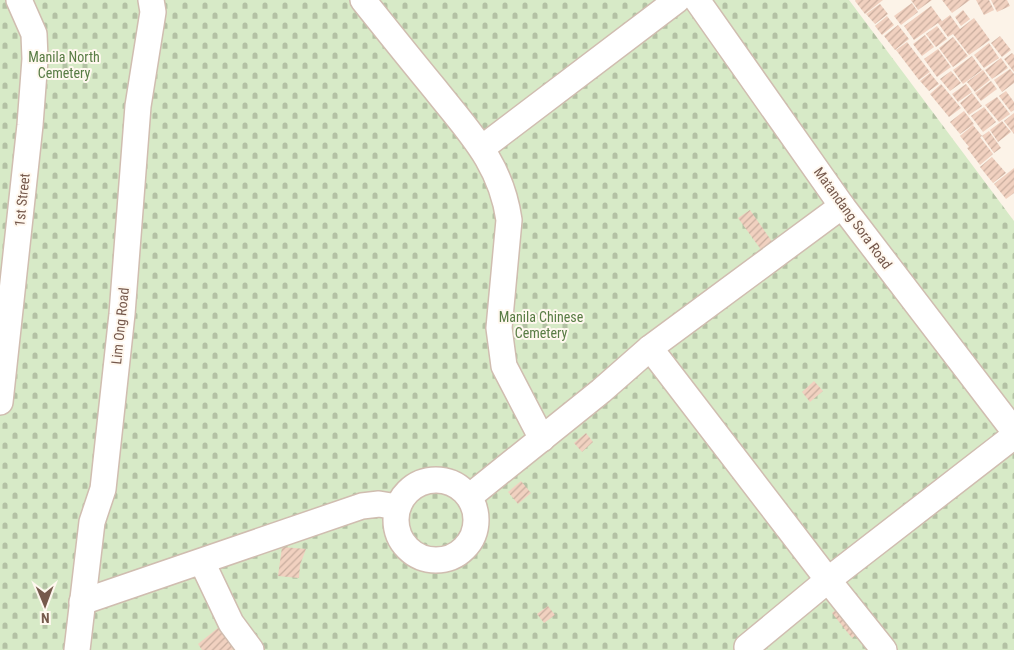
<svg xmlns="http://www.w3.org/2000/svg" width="1014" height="650" font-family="'Roboto Condensed',sans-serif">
	<defs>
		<pattern id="cemetery-stones" width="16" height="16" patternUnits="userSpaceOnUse" patternTransform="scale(1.25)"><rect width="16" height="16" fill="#d7eac7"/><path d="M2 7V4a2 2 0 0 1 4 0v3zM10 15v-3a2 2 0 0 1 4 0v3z" fill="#b3c1a4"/></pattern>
		<pattern id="building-hatch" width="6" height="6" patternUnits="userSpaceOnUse" patternTransform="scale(1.25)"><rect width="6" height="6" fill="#f1d1c0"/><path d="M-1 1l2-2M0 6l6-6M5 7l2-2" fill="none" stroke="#c8ad9e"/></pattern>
	</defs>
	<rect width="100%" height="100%" fill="#fcf3e8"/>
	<!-- cemetery -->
	<path fill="url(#cemetery-stones)" d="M0 0H849L1014 221V650H0Z"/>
	<!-- building -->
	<g fill="url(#building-hatch)">
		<path d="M856 0H883L865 14 855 1Z"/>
		<path d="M911 0H932L918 10Z"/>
		<path d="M942 0H970L952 13Z"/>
		<path d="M976 0H989L994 10 984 15Z"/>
		<path d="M991 0H1007L1010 6 997 12Z"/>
		<path d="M912 3 918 12 901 25 894 16Z"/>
		<path d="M880 4 888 14 875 24 866 14Z"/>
		<path d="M931 6 942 21 950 15 960 29 974 18 990 40 969 55 953 34 948 37 938 23 914 40 904 26Z"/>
		<path d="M963 10 970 19 961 26 955 17Z"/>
		<path d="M887 16 894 25 882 35 875 26Z"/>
		<path d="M898 25 909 39 895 50 884 36Z"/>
		<path d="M937 26 947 39 936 47 926 34Z"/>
		<path d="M925 35 934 47 922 56 913 44Z"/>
		<path d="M1000 36 1011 50 1002 57 991 43Z"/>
		<path d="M953 37 968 56 953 67 939 48Z"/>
		<path d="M907 42 930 72 919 80 896 50Z"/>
		<path d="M989 43 999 58 984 68 974 55Z"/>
		<path d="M938 49 951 67 937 77 924 59Z"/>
		<path d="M1012 53 1014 55V72L1004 59Z"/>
		<path d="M972 56 982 70 963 84 953 70Z"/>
		<path d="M1001 58 1008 68 992 79 985 70Z"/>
		<path d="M1010 69 1014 74V83L1002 92 994 80Z"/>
		<path d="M983 70 990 80 975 92 967 82Z"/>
		<path d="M951 71 961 83 950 91 940 79Z"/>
		<path d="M930 73 939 84 929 91 920 81Z"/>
		<path d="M991 81 997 89 981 101 975 93Z"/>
		<path d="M941 84 961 108 949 117 930 94Z"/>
		<path d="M966 84 972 92 958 102 952 94Z"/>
		<path d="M1006 91 1014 102V110L1011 112 999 96Z"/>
		<path d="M972 93 982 106 969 115 960 103Z"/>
		<path d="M997 97 1010 114 999 122 985 105Z"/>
		<path d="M984 107 996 122 983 132 971 116Z"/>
		<path d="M964 111 974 124 960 134 950 122Z"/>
		<path d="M1014 113V134L1004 121Z"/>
		<path d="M1002 121 1011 132 998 142 990 130Z"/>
		<path d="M973 125 982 136 980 137 993 154 980 165 967 148 969 147 960 136Z"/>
		<path d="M989 131 1001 148 994 153 982 136Z"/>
		<path d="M992 157 1006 173 993 183 980 167Z"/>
		<path d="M1014 168V193L1006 199 994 184Z"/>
		<path d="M750 210 773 243 762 251 738 218Z"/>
		<path d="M814 381 823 391 810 402 802 392Z"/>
		<path d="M586 433 593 442 582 452 574 443Z"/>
		<path d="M521 481 531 493 518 504 508 492Z"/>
		<path d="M282 547 306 549 300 565 299 578 278 576Z"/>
		<path d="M548 606 555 615 544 623 537 614Z"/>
		<path d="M837 609 865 628 852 638 832 613Z"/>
		<path d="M224 623 239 646 232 650H202L198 644Z"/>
	</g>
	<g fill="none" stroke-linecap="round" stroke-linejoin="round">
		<defs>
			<g id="minor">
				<path d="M363 0C387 30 411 60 435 89 469 132 501 163 509 220L499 328 504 366 542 439"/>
				<path d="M697 0 842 206 1014 431"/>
				<path d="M482 148 677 0"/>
				<path d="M650 348 828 580 884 650"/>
				<path d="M0 402 30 125 35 59 34 34 19 0"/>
				<circle cx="436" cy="520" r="40"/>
				<path d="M469 497 601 391 650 348 842 206"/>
				<path d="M202 562 231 623 251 650"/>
				<path d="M82 602 362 506 379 504 397 507"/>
				<path d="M747 647 828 580 1014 436"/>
				<path d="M77 650 92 522 103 489 122 314 138 106 153 12 151 0"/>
			</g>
		</defs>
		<!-- minor casing -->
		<use href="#minor" stroke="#d0bdb0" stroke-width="28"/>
		<!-- minor -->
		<use href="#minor" stroke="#fff" stroke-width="25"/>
	</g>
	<g text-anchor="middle" stroke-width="4" stroke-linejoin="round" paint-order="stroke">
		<!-- park labels -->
		<g font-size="14" fill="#587c44" stroke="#fff8ef">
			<text x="64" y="62">Manila North<tspan x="64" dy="16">Cemetery</tspan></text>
			<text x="541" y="322">Manila Chinese<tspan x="541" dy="16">Cemetery</tspan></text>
		</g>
		<!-- street labels -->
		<g font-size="14" fill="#76594c" stroke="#fff8ef">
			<text transform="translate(22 200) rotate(-84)" y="5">1st Street</text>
			<text transform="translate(853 218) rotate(54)" y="5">Matandang Sora Road</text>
			<text transform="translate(120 326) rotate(-84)" y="5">Lim Ong Road</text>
		</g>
	</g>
	<!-- north arrow -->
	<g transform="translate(45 605) rotate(179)" stroke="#fff8ef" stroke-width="4" paint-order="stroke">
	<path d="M0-4L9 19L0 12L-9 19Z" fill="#76594c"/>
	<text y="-8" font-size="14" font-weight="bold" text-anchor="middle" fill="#76594c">N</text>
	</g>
</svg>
